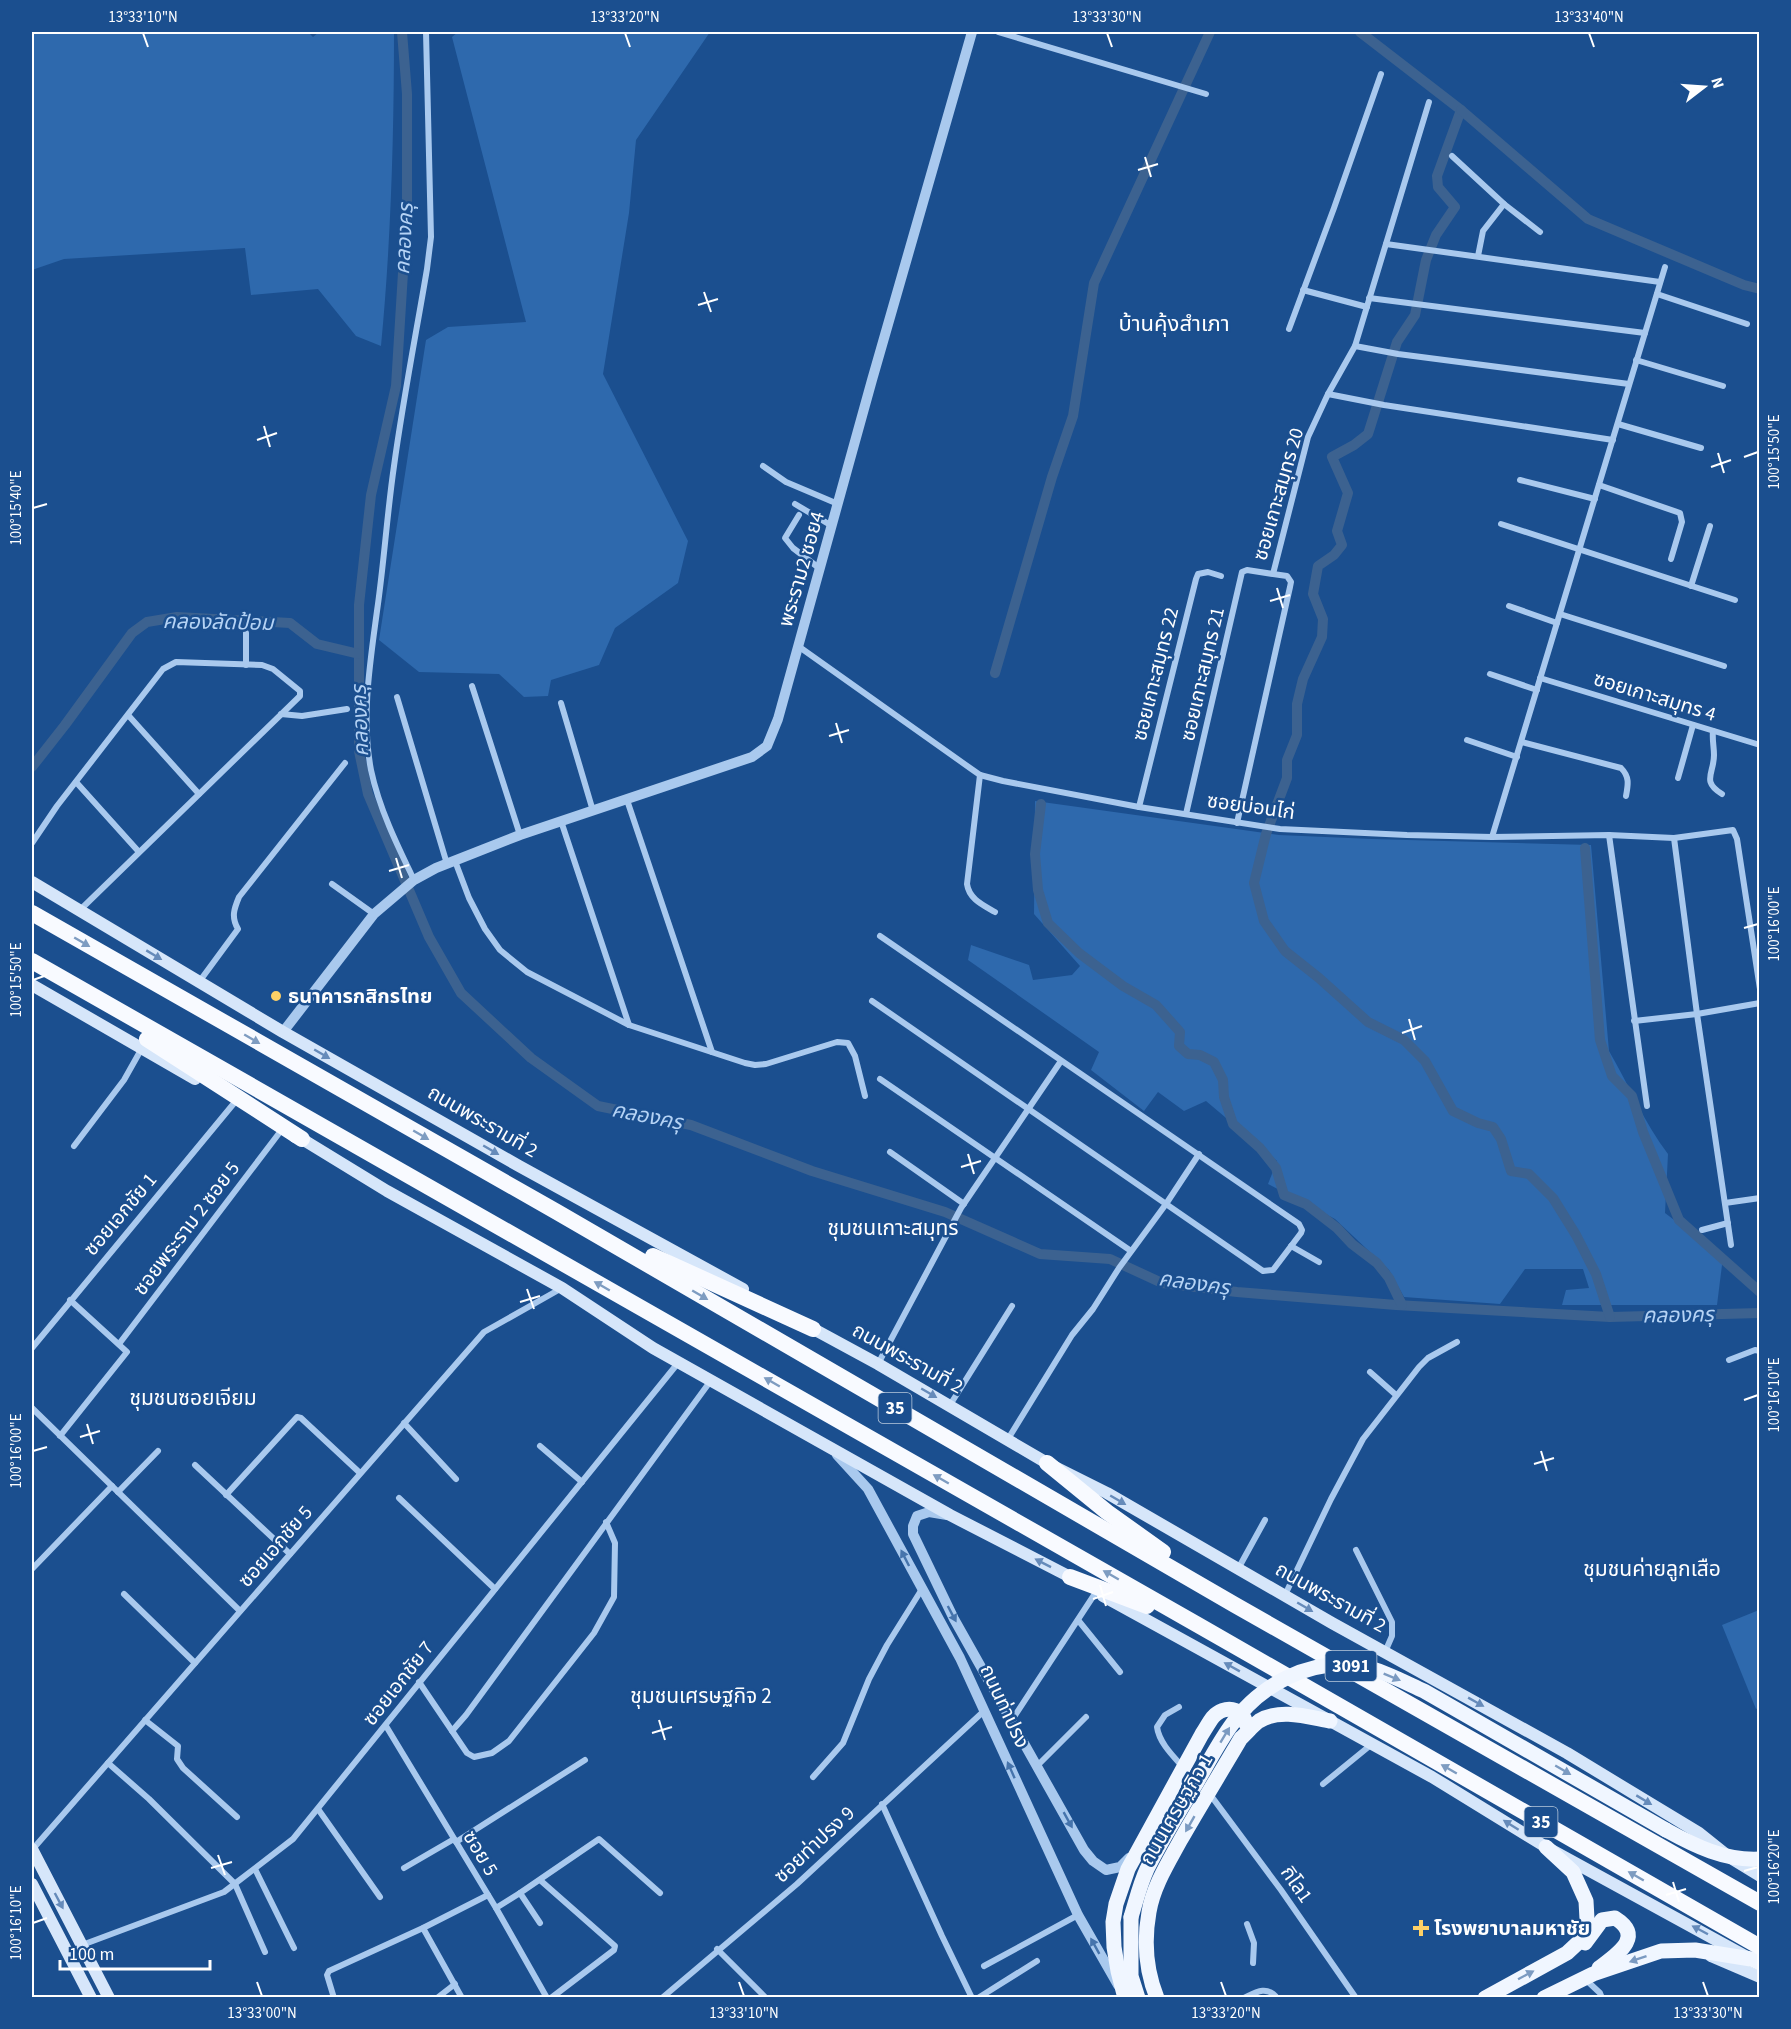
<svg xmlns="http://www.w3.org/2000/svg" width="1791" height="2029" font-family="'Source Sans 3','Noto Sans Thai',sans-serif">
	<rect width="100%" height="100%" fill="#1b4f8f"/>
	<!-- green -->
	<g fill="#2e69ad">
		<path d="M32 32H308L313 37 319 32H394C394 137 391 241 381 346L356 336 318 289 251 295 245 248 64 259 32 270Z"/>
		<path d="M458 32H710L636 140 629 213 603 374 688 541 678 583 615 628 599 665 551 680 548 696 524 697 499 674 419 672 379 640 426 340 448 327 526 322 452 37Z"/>
		<path d="M1035 801 1279 835 1372 839 1591 845 1609 1051C1629 1085 1644 1123 1668 1154L1665 1213 1723 1257 1717 1305H1562L1566 1290 1589 1288 1583 1269H1525L1500 1304 1404 1297 1389 1270 1335 1219 1268 1184 1277 1161 1206 1101 1184 1111 1158 1092 1144 1111 1091 1070 1099 1052 968 960 971 945 1029 965 1033 980 1072 975 1080 966 1034 914Z"/>
		<path d="M1759 1610 1760 1707 1756 1709 1722 1625Z"/>
	</g>
	<g fill="none" stroke-linecap="round" stroke-linejoin="round">
		<!-- canal -->
		<g stroke="#3c6290" stroke-width="10">
			<path d="M402 32 407 94V208L396 386 371 495 359 605V751L368 794 429 937 461 993 531 1058 598 1106 691 1125 812 1171 945 1212 1040 1254 1110 1259 1162 1283 1237 1292 1396 1305 1610 1317 1760 1313"/>
			<path d="M1360 32 1461 110 1437 176 1438 187 1455 207 1436 235 1426 260 1415 315 1397 342 1368 434 1354 445 1332 457 1348 493 1337 531 1342 545 1334 555 1318 566 1313 594 1323 619 1322 637 1303 679 1297 704V735L1287 760V778L1266 834 1254 883 1264 921 1285 951 1319 978 1368 1022 1404 1040 1425 1061 1453 1111 1478 1123 1493 1127 1501 1139 1511 1171 1529 1174 1553 1198 1576 1235 1596 1274 1610 1317"/>
			<path d="M1461 110 1588 219 1744 285 1760 289"/>
			<path d="M995 673 1052 477 1073 416 1094 283 1210 32"/>
			<path d="M32 767 65 725 132 633 147 622 177 617 290 623 317 644 359 654"/>
			<path d="M1041 804 1035 854 1038 890 1048 923 1079 953 1123 986 1156 1005 1180 1032 1179 1046 1188 1054 1200 1055 1214 1062 1223 1080 1224 1097 1233 1124 1260 1148 1276 1168 1284 1195 1306 1204 1337 1228 1352 1244 1377 1263 1389 1278 1402 1305"/>
			<path d="M1585 848 1600 1040 1612 1076 1632 1096 1643 1132 1679 1220 1760 1292"/>
		</g>
		<!-- minor -->
		<g stroke="#a9c9ee" stroke-width="6">
			<path d="M998 32 1206 94"/>
			<path d="M1452 156 1504 204 1483 231 1478 256"/>
			<path d="M1504 204 1540 232"/>
			<path d="M1386 244 1660 282"/>
			<path d="M1303 290 1367 307"/>
			<path d="M1657 294 1747 324"/>
			<path d="M1369 298 1645 333"/>
			<path d="M1289 329 1334 208 1381 74"/>
			<path d="M1355 346 1398 354 1629 384"/>
			<path d="M1636 360 1723 386"/>
			<path d="M1328 394 1384 405 1613 440"/>
			<path d="M1618 424 1701 448"/>
			<path d="M763 466 786 482 838 504"/>
			<path d="M1520 480 1595 499"/>
			<path d="M1599 485 1680 513 1682 522 1671 559"/>
			<path d="M795 504 832 526"/>
			<path d="M799 515 785 538 793 548 819 568"/>
			<path d="M1501 524 1735 600"/>
			<path d="M1691 586 1710 526"/>
			<path d="M1509 606 1557 623"/>
			<path d="M1560 614 1724 666"/>
			<path d="M798 646 970 768 980 775 1003 781 1139 807 1280 829 1407 835 1492 837 1609 835 1674 838 1733 830 1737 839 1760 989"/>
			<path d="M246 665V633"/>
			<path d="M1490 674 1537 690"/>
			<path d="M1540 678 1760 745"/>
			<path d="M472 686 520 835"/>
			<path d="M397 697 447 864"/>
			<path d="M561 703 593 811"/>
			<path d="M281 714 302 716 347 709"/>
			<path d="M128 715 199 794"/>
			<path d="M1713 731C1712 739 1714 747 1714 755 1714 774 1701 781 1722 794"/>
			<path d="M1467 740 1517 757"/>
			<path d="M1522 742 1621 768C1630 777 1628 785 1626 796"/>
			<path d="M980 775 967 884C969 899 983 905 995 912"/>
			<path d="M1678 778 1693 725"/>
			<path d="M76 782 139 852"/>
			<path d="M627 800 712 1052"/>
			<path d="M1139 807 1196 579 1198 574 1208 572 1221 576"/>
			<path d="M1186 814 1242 572 1247 570 1273 574"/>
			<path d="M561 821 629 1025"/>
			<path d="M1237 823 1290 587 1291 582 1287 576 1273 574 1308 437 1328 394 1355 346 1429 102"/>
			<path d="M1609 835 1647 1106"/>
			<path d="M1492 837 1665 267"/>
			<path d="M1674 838 1697 1014 1731 1245"/>
			<path d="M32 843 57 806 163 669 176 662 262 665 273 669 300 691V696L80 910"/>
			<path d="M455 861 469 898 485 929 500 950 527 972 629 1025 745 1063 755 1065 766 1064 837 1042 848 1043 855 1056 865 1096"/>
			<path d="M414 880C397 845 379 808 371 770 361 718 370 663 377 611 384 563 387 514 394 466 403 400 416 334 427 269L431 237 426 32"/>
			<path d="M332 884 374 914"/>
			<path d="M199 982 238 929C231 917 234 909 239 897L345 763"/>
			<path d="M872 1001 1263 1271 1273 1270 1301 1233 1302 1230 1299 1224 880 936"/>
			<path d="M1634 1021 1697 1014 1760 1003"/>
			<path d="M880 1079 1131 1251"/>
			<path d="M74 1146 124 1080 142 1048"/>
			<path d="M890 1152 964 1204"/>
			<path d="M1725 1203 1760 1198"/>
			<path d="M1702 1230 1728 1223"/>
			<path d="M1291 1246 1319 1262"/>
			<path d="M119 1344 280 1132"/>
			<path d="M32 1348 235 1102"/>
			<path d="M1729 1360 1755 1350 1760 1351"/>
			<path d="M878 1364 961 1208 1061 1061"/>
			<path d="M1370 1372 1396 1395"/>
			<path d="M950 1405 1012 1306"/>
			<path d="M32 1408 240 1611"/>
			<path d="M404 1423 456 1479"/>
			<path d="M60 1436 127 1352 70 1300"/>
			<path d="M1008 1439 1072 1335 1093 1309 1119 1268 1166 1204 1199 1154"/>
			<path d="M540 1446 582 1482"/>
			<path d="M195 1465 290 1554"/>
			<path d="M118 1492 158 1451"/>
			<path d="M226 1495 297 1417 301 1418 360 1473"/>
			<path d="M399 1498 495 1589"/>
			<path d="M1356 1550 1392 1622V1636L1385 1652"/>
			<path d="M32 1569 112 1486"/>
			<path d="M1238 1569 1265 1520"/>
			<path d="M124 1594 195 1663"/>
			<path d="M1285 1595 1331 1499 1363 1439 1419 1367 1428 1358 1457 1342"/>
			<path d="M1078 1620 1120 1672"/>
			<path d="M419 1682 467 1753 474 1757 492 1753 509 1741 594 1633 614 1597 615 1543 606 1522"/>
			<path d="M1179 1707 1165 1715 1157 1727C1159 1742 1172 1755 1182 1766"/>
			<path d="M145 1720 178 1746 177 1759 183 1768 237 1817"/>
			<path d="M1012 1720 1096 1592"/>
			<path d="M386 1726 496 1908 547 1998"/>
			<path d="M452 1731 466 1715 712 1379"/>
			<path d="M108 1763 149 1799 235 1884 265 1952"/>
			<path d="M1037 1766 1086 1717"/>
			<path d="M813 1777 843 1743 869 1679 887 1645 922 1589"/>
			<path d="M1323 1784 1372 1744"/>
			<path d="M1209 1793 1281 1890 1356 1998"/>
			<path d="M882 1804 942 1936 972 1998"/>
			<path d="M318 1809 380 1897"/>
			<path d="M456 1842 585 1760"/>
			<path d="M32 1850 484 1332 562 1288"/>
			<path d="M404 1868 454 1839"/>
			<path d="M255 1869 294 1948"/>
			<path d="M540 1880 615 1946 614 1950 551 1998"/>
			<path d="M496 1908 520 1893"/>
			<path d="M540 1923 520 1893 599 1839 660 1893"/>
			<path d="M1247 1924 1254 1943 1253 1963"/>
			<path d="M423 1928 462 1998"/>
			<path d="M82 1945 224 1892 293 1839 678 1363"/>
			<path d="M717 1949 766 1998"/>
			<path d="M984 1966 1078 1915"/>
			<path d="M1585 1979 1600 1993 1602 1998"/>
			<path d="M334 1998 327 1975 329 1971 423 1928 488 1895"/>
			<path d="M437 1998 455 1984"/>
			<path d="M662 1998 797 1884 984 1711"/>
			<path d="M978 1998 1037 1961"/>
			<path d="M1244 1998C1256 1992 1267 1985 1277 1998"/>
		</g>
		<!-- tertiary -->
		<g stroke="#a9c9ee" stroke-width="10">
			<path d="M283 1032 374 914 414 880 436 868 520 835 752 757 767 746 778 719 872 380 972 32"/>
			<path d="M837 1455 868 1489 960 1658 1078 1915 1118 1985"/>
			<path d="M947 1515 929 1512 917 1516 913 1526V1534L954 1619 1084 1850 1093 1861 1106 1870 1120 1867 1129 1858"/>
		</g>
		<!-- secondary -->
		<g stroke="#d6e6fa" stroke-width="12">
			<path d="M32 882 283 1032 519 1166 743 1289"/>
			<path d="M32 985 195 1079"/>
			<path d="M295 1137 302 1139 387 1191 562 1288 653 1348 950 1515 1078 1581"/>
			<path d="M808 1326 878 1364 1047 1463 1107 1493 1332 1623 1567 1753 1699 1833 1729 1857 1760 1876"/>
			<path d="M1103 1596 1432 1777 1546 1847 1747 1957"/>
			<path d="M32 1849 109 1998"/>
			<path d="M32 1884 91 1998"/>
			<path d="M1711 1956 1760 1977"/>
		</g>
		<!-- primary -->
		<g stroke="#f0f6ff" stroke-width="15">
			<path d="M1666 1830C1695 1846 1725 1861 1760 1859"/>
			<path d="M1131 1917V1976L1138 1998"/>
			<path d="M1585 1943 1602 1920 1615 1918C1645 1937 1617 1954 1599 1968"/>
			<path d="M1125 1998 1118 1971 1114 1947 1113 1922 1116 1904 1128 1869 1202 1734C1206 1728 1209 1722 1213 1717 1224 1705 1243 1707 1246 1724"/>
			<path d="M1157 1998C1146 1971 1144 1940 1149 1912 1153 1887 1168 1863 1180 1841 1200 1806 1221 1772 1241 1738 1247 1733 1252 1726 1259 1721 1280 1708 1308 1717 1330 1721"/>
			<path d="M1485 1998 1567 1953 1582 1939 1587 1919 1586 1901 1573 1872 1546 1847"/>
			<path d="M1544 1998 1593 1974 1661 1951 1695 1950 1751 1959 1760 1963"/>
		</g>
		<!-- trunk -->
		<g stroke="#f8faff" stroke-width="16">
			<path d="M32 913 557 1212 1235 1605 1760 1903"/>
			<path d="M32 961 1198 1625 1760 1947"/>
			<path d="M147 1039 302 1139"/>
			<path d="M653 1256 813 1329"/>
			<path d="M1047 1463 1107 1512 1163 1552"/>
			<path d="M1070 1577 1147 1606"/>
		</g>
		<!-- primary-bridge -->
		<path stroke="#f0f6ff" stroke-width="15" d="M1131 1917C1136 1901 1140 1884 1147 1869 1162 1839 1180 1810 1197 1782 1208 1763 1218 1744 1230 1727 1259 1685 1309 1658 1360 1666 1382 1670 1404 1682 1424 1691L1666 1830"/>
	</g>
	<!-- one-way arrows -->
	<defs><path id="oneway-solid" d="M-6-.8H1V-3.2L6.5 0L1 3.2V.8H-6Z" transform="scale(1.5)"/></defs>
	<g fill="#7e9cc1">
		<use href="#oneway-solid" transform="translate(82 942) rotate(30)"/>
		<use href="#oneway-solid" transform="translate(252 1039) rotate(30)"/>
		<use href="#oneway-solid" transform="translate(421 1135) rotate(30)"/>
		<use href="#oneway-solid" transform="translate(602 1286) rotate(-150)"/>
		<use href="#oneway-solid" transform="translate(700 1295) rotate(30)"/>
		<use href="#oneway-solid" transform="translate(772 1382) rotate(-150)"/>
		<use href="#oneway-solid" transform="translate(941 1479) rotate(-150)"/>
		<use href="#oneway-solid" transform="translate(1111 1575) rotate(-150)"/>
		<use href="#oneway-solid" transform="translate(1449 1769) rotate(-150)"/>
		<use href="#oneway-solid" transform="translate(1636 1876) rotate(-150)"/>
	</g>
	<g fill="#668bba">
		<use href="#oneway-solid" transform="translate(154 955) rotate(31)"/>
		<use href="#oneway-solid" transform="translate(322 1054) rotate(30)"/>
		<use href="#oneway-solid" transform="translate(491 1150) rotate(30)"/>
		<use href="#oneway-solid" transform="translate(929 1393) rotate(30)"/>
		<use href="#oneway-solid" transform="translate(1118 1500) rotate(30)"/>
		<use href="#oneway-solid" transform="translate(1043 1563) rotate(-153)"/>
		<use href="#oneway-solid" transform="translate(1305 1607) rotate(30)"/>
		<use href="#oneway-solid" transform="translate(1232 1667) rotate(-151)"/>
		<use href="#oneway-solid" transform="translate(1476 1702) rotate(29)"/>
		<use href="#oneway-solid" transform="translate(1644 1800) rotate(31)"/>
		<use href="#oneway-solid" transform="translate(1511 1825) rotate(-148)"/>
		<use href="#oneway-solid" transform="translate(59 1901) rotate(62)"/>
		<use href="#oneway-solid" transform="translate(1700 1930) rotate(-152)"/>
	</g>
	<g fill="#4674ac">
		<use href="#oneway-solid" transform="translate(905 1558) rotate(-117)"/>
		<use href="#oneway-solid" transform="translate(952 1614) rotate(62)"/>
		<use href="#oneway-solid" transform="translate(1011 1770) rotate(-114)"/>
		<use href="#oneway-solid" transform="translate(1068 1820) rotate(61)"/>
		<use href="#oneway-solid" transform="translate(1095 1946) rotate(-119)"/>
	</g>
	<g fill="#7b9ac1">
		<use href="#oneway-solid" transform="translate(1392 1677) rotate(22)"/>
		<use href="#oneway-solid" transform="translate(1225 1735) rotate(-59)"/>
		<use href="#oneway-solid" transform="translate(1563 1770) rotate(30)"/>
		<use href="#oneway-solid" transform="translate(1190 1824) rotate(120)"/>
		<use href="#oneway-solid" transform="translate(1638 1959) rotate(161)"/>
		<use href="#oneway-solid" transform="translate(1526 1975) rotate(-28)"/>
	</g>
	<!-- ticks -->
	<path fill="none" stroke="#fff" stroke-width="2" d="M143 33 148 47M625 33 630 47M1107 33 1112 47M1589 33 1594 47M1145 157 1151 177M1138 170 1158 164M704 292 711 312M698 305 718 299M264 426 270 447M257 440 277 433M1718 453 1724 473M1744 457 1758 452M1711 467 1731 460M33 508 47 504M1277 588 1283 608M1270 601 1290 595M836 723 842 743M829 736 849 730M396 858 402 878M389 871 409 865M1744 928 1758 924M33 980 47 975M1409 1019 1415 1040M1402 1033 1422 1026M968 1154 974 1174M961 1167 981 1161M527 1289 534 1309M520 1302 540 1296M1744 1400 1758 1395M87 1424 93 1444M80 1437 100 1431M33 1451 47 1447M1541 1451 1547 1471M1534 1464 1554 1458M1100 1585 1106 1606M1093 1599 1113 1592M659 1720 665 1740M652 1733 672 1727M218 1855 225 1875M211 1868 232 1862M1744 1871 1758 1867M1673 1882 1679 1902M1666 1895 1686 1889M33 1923 47 1918M257 1982 262 1996M739 1982 744 1996M1221 1982 1226 1996M1703 1982 1708 1996"/>
	<!-- markers -->
	<g fill="#ffd166" stroke="#1b4f8f" stroke-width="2">
		<circle cx="276" cy="996" r="6"/>
		<path d="M1418 1919h6v6h6v6h-6v6h-6v-6h-6v-6h6z"/>
	</g>
	<g text-anchor="middle" stroke-width="5" stroke-linejoin="round" paint-order="stroke">
		<!-- shield labels -->
		<g fill="#1b4f8f" stroke="#bbcadd" stroke-width="1.5">
			<rect x="878.5" y="1393" width="33" height="30" rx="4.5"/>
			<rect x="1325.5" y="1651" width="51" height="30" rx="4.5"/>
			<rect x="1524.5" y="1807" width="33" height="30" rx="4.5"/>
		</g>
		<g font-size="18" font-weight="bold" fill="#fff">
			<text x="895" y="1414">35</text>
			<text x="1351" y="1672">3091</text>
			<text x="1541" y="1828">35</text>
		</g>
		<!-- street labels -->
		<g font-size="20" fill="#fff" stroke="#1b4f8f">
			<text transform="translate(1278 494) rotate(-74)" y="7">ซอยเกาะสมุทร 20</text>
			<text transform="translate(801 569) rotate(-74)" y="7">พระราม2 ซอย4</text>
			<text transform="translate(1155 674) rotate(-76)" y="7">ซอยเกาะสมุทร 22</text>
			<text transform="translate(1202 674) rotate(-77)" y="7">ซอยเกาะสมุทร 21</text>
			<text transform="translate(1655 696) rotate(17)" y="7">ซอยเกาะสมุทร 4</text>
			<text transform="translate(1251 806) rotate(8)" y="7">ซอยบ่อนไก่</text>
			<text transform="translate(483 1121) rotate(30)" y="7">ถนนพระรามที่ 2</text>
			<text transform="translate(120 1214) rotate(-50)" y="7">ซอยเอกชัย 1</text>
			<text transform="translate(186 1228) rotate(-53)" y="7">ซอยพระราม 2 ซอย 5</text>
			<text transform="translate(908 1358) rotate(29)" y="7">ถนนพระรามที่ 2</text>
			<text transform="translate(275 1546) rotate(-49)" y="7">ซอยเอกชัย 5</text>
			<text transform="translate(1331 1597) rotate(29)" y="7">ถนนพระรามที่ 2</text>
			<text transform="translate(398 1683) rotate(-52)" y="7">ซอยเอกชัย 7</text>
			<text transform="translate(1005 1706) rotate(65)" y="7">ถนนท่าปรง</text>
			<text transform="translate(1176 1809) rotate(-60)" y="7">ถนนเศรษฐกิจ 1</text>
			<text transform="translate(814 1844) rotate(-43)" y="7">ซอยท่าปรง 9</text>
			<text transform="translate(481 1853) rotate(59)" y="7">ซอย 5</text>
			<text transform="translate(1297 1884) rotate(55)" y="7">กิโล1</text>
		</g>
		<!-- poi labels -->
		<g font-size="20" font-weight="bold" fill="#fff" stroke="#1b4f8f" text-anchor="start">
			<text x="288" y="1003">ธนาคารกสิกรไทย</text>
			<text x="1434" y="1935">โรงพยาบาลมหาชัย</text>
		</g>
		<!-- water labels -->
		<g font-size="21" font-style="italic" fill="#b5d3f5" stroke="#1b4f8f">
			<text transform="translate(404 239) rotate(-87)" y="7">คลองครุ</text>
			<text transform="translate(218 622) rotate(1)" y="7">คลองลัดป้อม</text>
			<text transform="translate(360 721) rotate(-92)" y="7">คลองครุ</text>
			<text transform="translate(647 1116) rotate(11)" y="7">คลองครุ</text>
			<text transform="translate(1194 1283) rotate(8)" y="7">คลองครุ</text>
			<text transform="translate(1678 1315) rotate(-1)" y="7">คลองครุ</text>
		</g>
		<!-- neighbourhood labels -->
		<g font-size="21" fill="#fff" stroke="#1b4f8f">
			<text x="893" y="1235">ชุมชนเกาะสมุทร</text>
			<text x="193" y="1405">ชุมชนซอยเจียม</text>
			<text x="1652" y="1576">ชุมชนค่ายลูกเสือ</text>
			<text x="701" y="1703">ชุมชนเศรษฐกิจ 2</text>
		</g>
		<!-- quarter labels -->
		<g font-size="22" fill="#fff" stroke="#1b4f8f">
			<text x="1174" y="331">บ้านคุ้งสำเภา</text>
		</g>
	</g>
	<!-- border -->
	<rect width="1791" height="2029" fill="none" stroke="#1b4f8f" stroke-width="66"/>
	<!-- north arrow -->
	<g transform="translate(1704 87) rotate(73)" stroke="#1b4f8f" stroke-width="4.5" paint-order="stroke">
	<path d="M0-4.5L10 22L0 15L-10 22Z" fill="#ffffff"/>
	<text y="-9" font-size="16" font-weight="bold" text-anchor="middle" fill="#ffffff">N</text>
	</g>
	<!-- scale -->
	<path d="M60 1960v9h150v-9" fill="none" stroke="#ffffff" stroke-width="3"/>
	<text x="69" y="1960" font-size="18" fill="#ffffff" stroke="#1b4f8f" stroke-width="4.5" paint-order="stroke">100 m</text>
	<rect x="33" y="33" width="1725" height="1963" fill="none" stroke="#fff" stroke-width="2"/>
	<g font-size="15" text-anchor="middle" fill="#fff">
		<text x="143" y="22">13°33'10"N</text>
		<text x="625" y="22">13°33'20"N</text>
		<text x="1107" y="22">13°33'30"N</text>
		<text x="1589" y="22">13°33'40"N</text>
		<text transform="translate(1774 452) rotate(-90)" y="5">100°15'50"E</text>
		<text transform="translate(16 508) rotate(-90)" y="5">100°15'40"E</text>
		<text transform="translate(1774 924) rotate(-90)" y="5">100°16'00"E</text>
		<text transform="translate(16 980) rotate(-90)" y="5">100°15'50"E</text>
		<text transform="translate(1774 1395) rotate(-90)" y="5">100°16'10"E</text>
		<text transform="translate(16 1451) rotate(-90)" y="5">100°16'00"E</text>
		<text transform="translate(1774 1867) rotate(-90)" y="5">100°16'20"E</text>
		<text transform="translate(16 1923) rotate(-90)" y="5">100°16'10"E</text>
		<text x="262" y="2018">13°33'00"N</text>
		<text x="744" y="2018">13°33'10"N</text>
		<text x="1226" y="2018">13°33'20"N</text>
		<text x="1708" y="2018">13°33'30"N</text>
	</g>
</svg>
